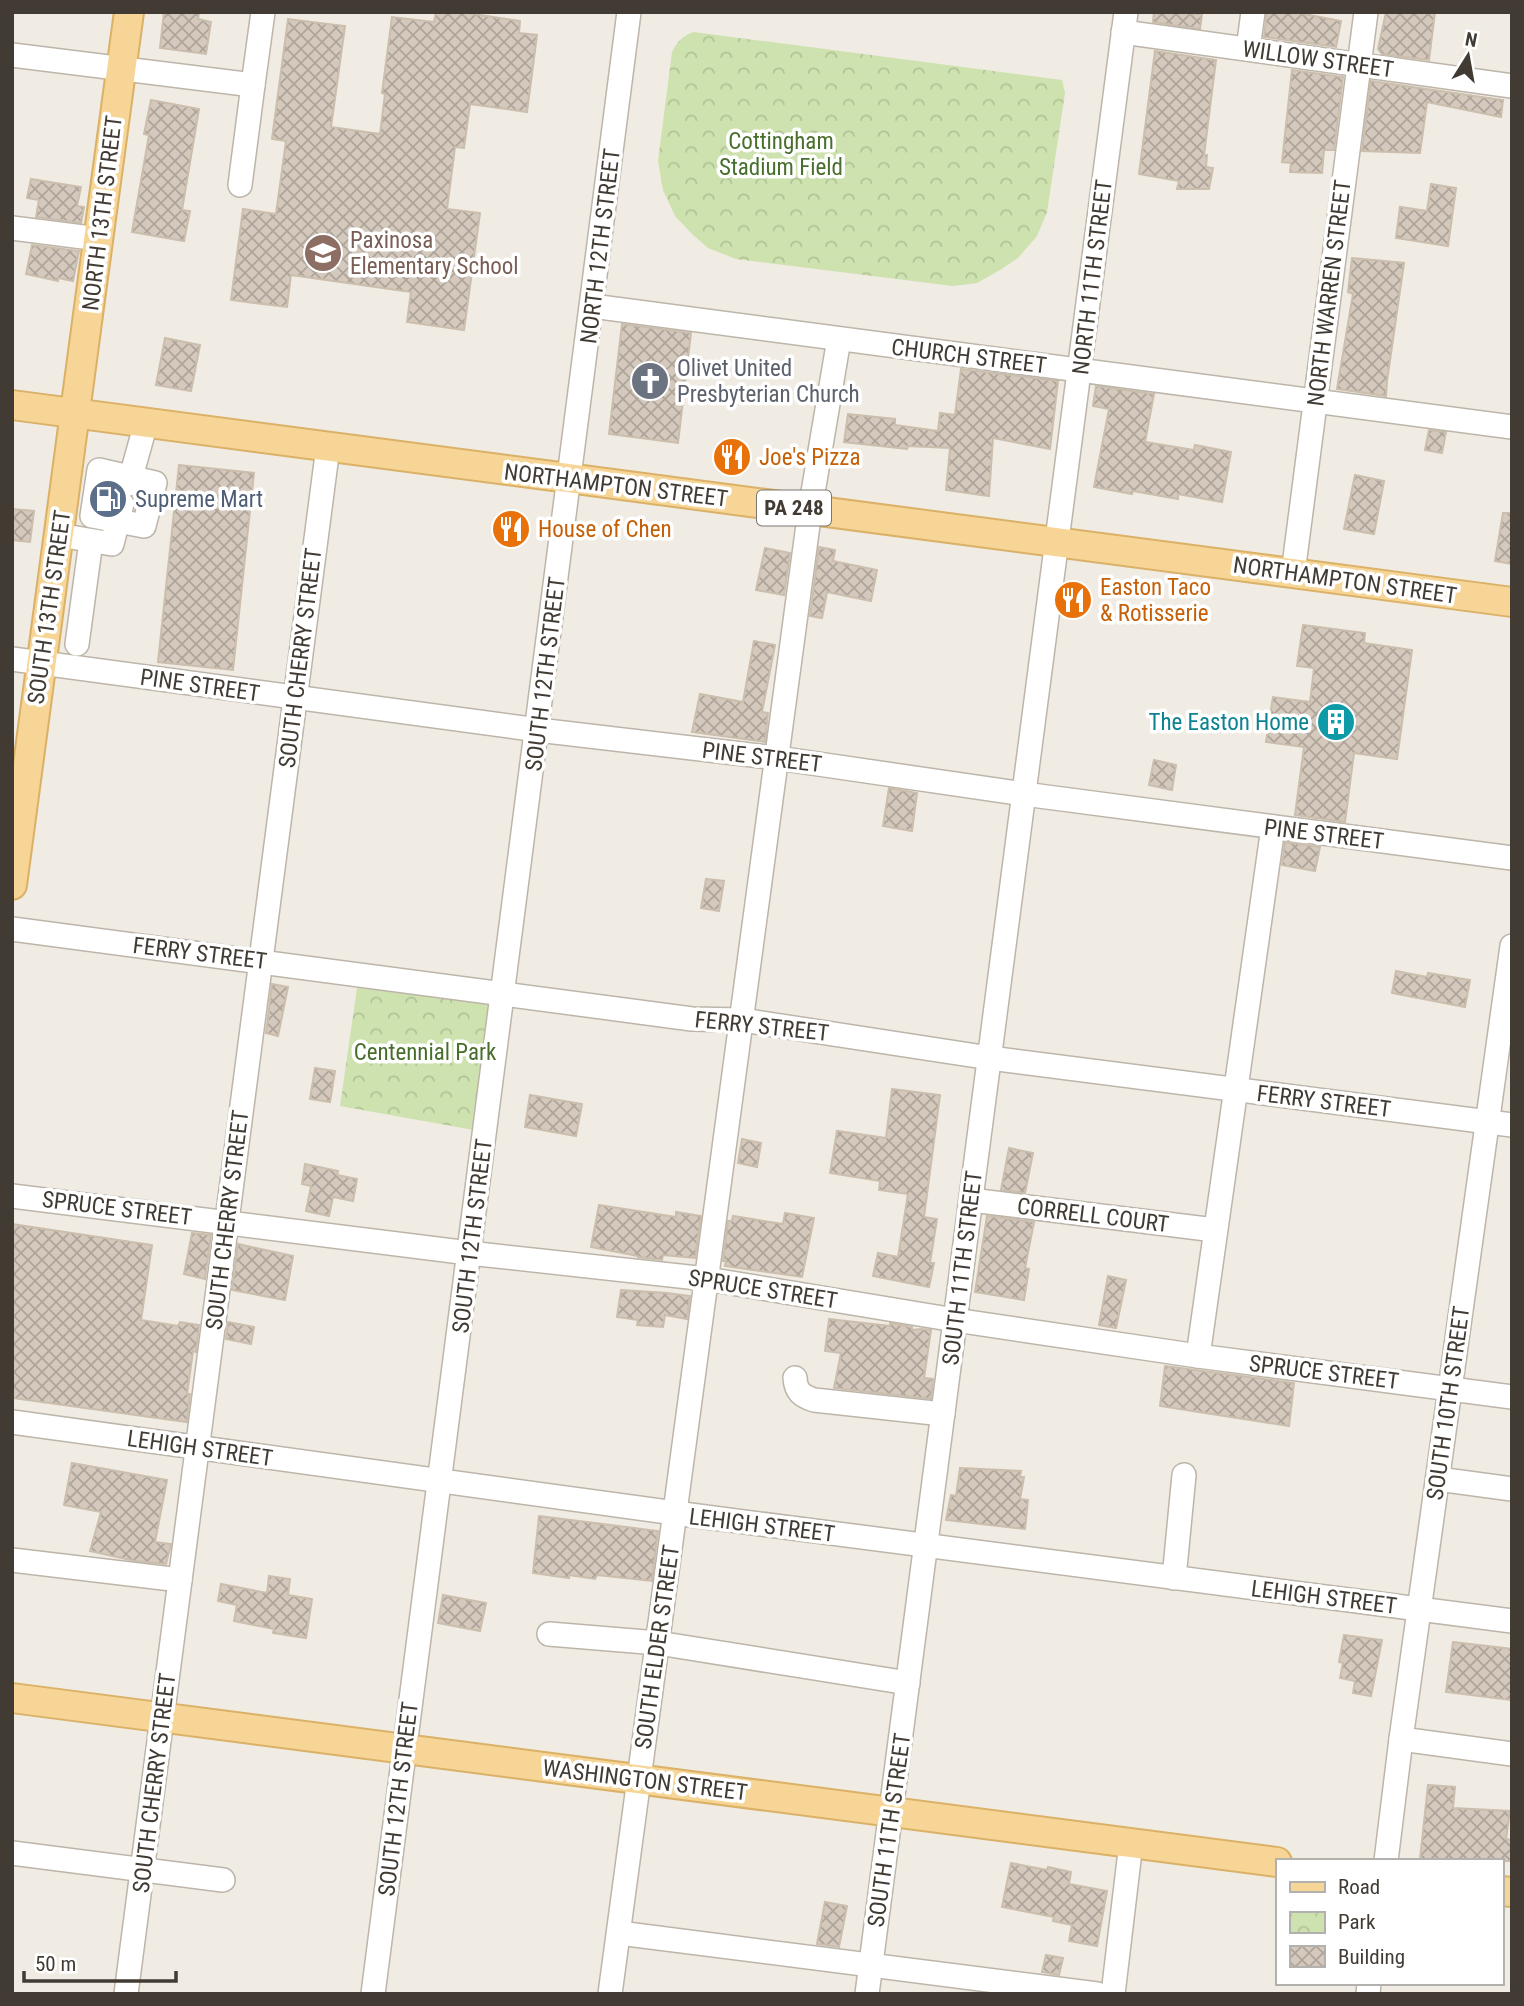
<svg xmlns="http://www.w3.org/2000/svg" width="1524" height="2006" font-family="'Roboto Condensed',sans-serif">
	<defs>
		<pattern id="park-crowns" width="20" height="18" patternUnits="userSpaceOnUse" patternTransform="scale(1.75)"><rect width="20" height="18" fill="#cde2ae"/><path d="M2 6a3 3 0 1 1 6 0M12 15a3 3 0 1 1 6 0" fill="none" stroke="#b1c396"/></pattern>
		<pattern id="building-cross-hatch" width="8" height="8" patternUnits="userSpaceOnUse" patternTransform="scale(1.75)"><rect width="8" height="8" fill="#d4c9bc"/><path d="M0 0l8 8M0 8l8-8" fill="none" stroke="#aea49a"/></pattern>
	</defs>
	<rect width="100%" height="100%" fill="#f0ebe3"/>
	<!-- park -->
	<g fill="url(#park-crowns)">
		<path d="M694 32 1062 80 1065 93 1047 212 1037 236 1018 258 1000 270 977 283 953 286 736 259 708 248 692 234 675 216 663 190 658 161 672 52C677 42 682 36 694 32Z"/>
		<path d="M359 974 503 994 485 1132 340 1106Z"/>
	</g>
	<!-- building -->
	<g fill="url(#building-cross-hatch)" stroke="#cbbead" stroke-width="2">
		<path d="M164 12H199L198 19 211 22 206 54 160 48Z"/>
		<path d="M436 12H460L520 21 519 33 537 35 527 112 470 104 464 148 455 147 447 209 480 213 464 330 407 322 411 292 291 275 287 307 231 300 243 209 276 214 286 141 272 139 288 19 345 26 331 127 380 134 385 94 382 93 392 17 434 22Z"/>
		<path d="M1154 12 1202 14 1200 29 1153 22Z"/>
		<path d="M1267 12H1294L1341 21 1336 47 1264 37Z"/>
		<path d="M1386 12H1435L1429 60 1382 54 1378 49Z"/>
		<path d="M1155 51 1216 60 1204 155H1207L1206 167 1213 168 1209 189H1177L1179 181 1139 174Z"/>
		<path d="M1292 70 1343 77 1334 150H1324L1322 173 1290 172 1291 163 1282 162Z"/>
		<path d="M1371 81 1503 100 1501 117 1427 102 1420 153 1362 151Z"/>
		<path d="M151 100 199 109 182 210 190 211 184 241 132 232 149 135 144 134Z"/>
		<path d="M31 179 81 187 77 206 84 207 81 223 36 217 39 200 27 198Z"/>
		<path d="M1431 184 1456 188 1448 246 1396 238 1400 207 1427 211Z"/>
		<path d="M32 245 79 251 73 281 58 278V281L26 274Z"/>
		<path d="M1352 258 1404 263 1387 381 1386 396 1337 389 1353 294 1348 292Z"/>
		<path d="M622 324 691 333 678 443 609 434Z"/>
		<path d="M165 338 200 345 191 391 156 385Z"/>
		<path d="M961 369 1058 381 1050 449 993 438 989 496 946 490 950 448 908 446 907 449 844 442 848 414 895 419V425L938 431 940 413 955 415Z"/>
		<path d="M1096 386 1154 394 1145 442 1194 450 1195 445 1231 452 1222 502 1178 494V499L1133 491 1132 494 1094 487 1109 409 1093 406Z"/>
		<path d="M1429 430 1446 432 1442 453 1425 450Z"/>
		<path d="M179 465 254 473 233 670 158 662Z"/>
		<path d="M1355 475 1384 481 1374 534 1344 529Z"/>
		<path d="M12 509 34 511 30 542 12 540Z"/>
		<path d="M1503 513H1512V564L1495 561Z"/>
		<path d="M819 547 835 550 833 561 877 570 871 601 827 592 822 618 810 616Z"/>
		<path d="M765 548 790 553 784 595 756 590Z"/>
		<path d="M1303 625 1365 633 1364 643 1412 650 1397 759 1354 753 1345 822 1295 815 1304 747 1266 742 1273 697 1310 702 1314 668 1297 666Z"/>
		<path d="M754 641 775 645 762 712 768 713 765 742 692 732 700 694 743 702Z"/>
		<path d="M1154 760 1176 765 1172 790 1149 785Z"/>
		<path d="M889 788 917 793 912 831 883 826Z"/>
		<path d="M1285 842 1320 847 1315 871 1282 865Z"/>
		<path d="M706 879 724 881 719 911 701 908Z"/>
		<path d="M1396 971 1427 977 1428 973 1470 980 1465 1007 1392 993Z"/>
		<path d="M272 984 288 987 278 1036 266 1033Z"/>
		<path d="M315 1068 335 1071 330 1102 310 1099Z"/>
		<path d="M892 1089 940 1095 924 1217 937 1219 930 1263H934L929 1287 873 1276 878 1253 898 1257 908 1194 879 1190 880 1181 830 1173 837 1131 886 1138Z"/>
		<path d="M530 1095 582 1104 576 1136 525 1127Z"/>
		<path d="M742 1139 761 1143 757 1167 738 1163Z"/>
		<path d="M1009 1148 1033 1153 1025 1193 1001 1190Z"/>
		<path d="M305 1164 338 1171 337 1175 357 1179 353 1201 333 1197 329 1216 306 1211 311 1186 302 1184Z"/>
		<path d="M599 1205 676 1217V1212L701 1216 695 1258 663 1255 662 1260 638 1257V1256L591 1247Z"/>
		<path d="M785 1213 814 1218 802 1277 725 1266 726 1261H723L728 1221H732L733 1216 783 1224Z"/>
		<path d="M987 1216 1034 1222 1025 1268 1029 1269 1024 1300 975 1292Z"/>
		<path d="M12 1224 152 1245 141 1320 178 1326 180 1322 199 1325 196 1352 193 1351 187 1394H190L187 1422 12 1398Z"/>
		<path d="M192 1233 211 1235 205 1279 184 1274Z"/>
		<path d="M238 1244 293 1256 285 1300 232 1290Z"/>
		<path d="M1108 1276 1126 1280 1116 1328 1099 1325Z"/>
		<path d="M621 1290 667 1293 690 1296 687 1319 665 1315 663 1327 637 1325 638 1320 617 1317Z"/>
		<path d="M829 1319 890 1326V1323L912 1327V1330L921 1329 931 1330 924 1378 933 1379 931 1399 834 1388 841 1353 825 1351Z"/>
		<path d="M228 1322 254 1327 251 1344 226 1339Z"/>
		<path d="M1165 1366 1294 1383 1289 1426 1160 1406Z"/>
		<path d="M72 1463 167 1480 155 1542 171 1544 166 1564 135 1561 90 1551 101 1512 64 1505Z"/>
		<path d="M960 1468 1021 1471 1020 1477H1024L1020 1499 1028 1500 1025 1529 946 1520 951 1495 956 1496Z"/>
		<path d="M539 1516 658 1531 652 1581 597 1575 595 1579 569 1575V1578L533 1573Z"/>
		<path d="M269 1576 290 1579 288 1595 312 1599 306 1638 273 1633 274 1629 234 1621 237 1605 218 1601 221 1584 267 1593Z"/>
		<path d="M443 1595 486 1603 480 1631 438 1623Z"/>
		<path d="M1344 1635 1382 1640 1371 1696 1353 1693 1355 1681 1340 1678 1343 1663 1339 1662Z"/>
		<path d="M1453 1642 1512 1649V1700L1446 1692Z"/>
		<path d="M1428 1785 1455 1787 1453 1808 1510 1811 1506 1839 1512 1840V1861H1438L1420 1859Z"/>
		<path d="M1011 1863 1047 1870 1048 1867 1071 1872 1069 1884 1107 1891 1097 1946 1069 1941 1072 1925 1053 1921 1054 1917 1002 1907Z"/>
		<path d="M825 1902 847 1906 839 1947 817 1944Z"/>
		<path d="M1046 1955 1063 1958 1059 1975 1042 1972Z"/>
	</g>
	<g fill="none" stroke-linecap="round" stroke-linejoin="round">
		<defs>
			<g id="minor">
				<path d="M1123 32 1512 86"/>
				<path d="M1248 49 1253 12"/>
				<path d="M12 55 253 85 240 185"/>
				<path d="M253 85 263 12"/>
				<path d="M12 228 99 239"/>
				<path d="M592 306 1512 427"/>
				<path d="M99 470 155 483 144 526 92 516Z"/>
				<path d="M129 484 146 423"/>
				<path d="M59 535 112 544 122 504"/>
				<path d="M1293 573 1366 12"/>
				<path d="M77 644 91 541"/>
				<path d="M12 659 538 730 777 758 1024 794 1512 858"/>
				<path d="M12 929 692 1019 742 1020 990 1058 1512 1125"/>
				<path d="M12 1196 469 1253 707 1279 955 1320 1198 1356 1512 1397"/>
				<path d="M971 1200 1215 1230"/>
				<path d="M1198 1356 1273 827"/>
				<path d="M795 1378C796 1392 802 1396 814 1400L943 1414"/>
				<path d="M12 1422 675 1513 1512 1621"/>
				<path d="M1438 1479 1512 1489"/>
				<path d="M12 1560 180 1580"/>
				<path d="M1174 1578 1184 1475"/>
				<path d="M549 1634 658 1643 908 1683"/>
				<path d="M1401 1739 1512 1754"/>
				<path d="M12 1853 223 1880"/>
				<path d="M1386 1861 1401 1739 1512 946"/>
				<path d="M619 1933 1097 1994"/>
				<path d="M126 1994 328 447"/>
				<path d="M373 1994 629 12"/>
				<path d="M610 1994 810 510 839 339"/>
				<path d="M867 1994 1126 12"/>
				<path d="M1113 1994 1131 1843"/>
				<path d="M1368 1994 1369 1983"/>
			</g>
			<g id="major">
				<path d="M12 405 1512 602"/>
				<path d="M12 885C49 594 90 303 129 12"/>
				<path d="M12 1698 1277 1862"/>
				<path d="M1501 1891 1512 1892"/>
			</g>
		</defs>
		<!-- minor casing -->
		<use href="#minor" stroke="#bdb5a9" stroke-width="26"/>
		<!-- major casing -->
		<use href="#major" stroke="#dab167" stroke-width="32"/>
		<!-- minor -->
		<use href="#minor" stroke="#fff" stroke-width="23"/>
		<!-- major -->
		<use href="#major" stroke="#f6d596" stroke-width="28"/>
	</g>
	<!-- icons -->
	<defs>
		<symbol id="school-disc" viewBox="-11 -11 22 22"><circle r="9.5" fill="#8d6e63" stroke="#fff"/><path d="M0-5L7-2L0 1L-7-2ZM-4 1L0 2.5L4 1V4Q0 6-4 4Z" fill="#fff"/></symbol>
		<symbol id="church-disc" viewBox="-11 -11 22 22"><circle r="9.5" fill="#6b7280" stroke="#fff"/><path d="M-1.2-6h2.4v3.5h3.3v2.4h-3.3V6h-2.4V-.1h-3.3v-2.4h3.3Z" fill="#fff"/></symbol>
		<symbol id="restaurant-disc" viewBox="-11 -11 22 22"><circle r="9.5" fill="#e8710a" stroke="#fff"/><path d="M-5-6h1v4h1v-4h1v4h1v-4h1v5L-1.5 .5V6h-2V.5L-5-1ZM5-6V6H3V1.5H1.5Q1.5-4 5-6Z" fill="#fff"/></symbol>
		<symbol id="fuel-disc" viewBox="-11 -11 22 22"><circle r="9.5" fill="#5c6f8a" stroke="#fff"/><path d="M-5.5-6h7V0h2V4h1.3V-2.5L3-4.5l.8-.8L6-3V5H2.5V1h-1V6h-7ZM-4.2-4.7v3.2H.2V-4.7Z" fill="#fff"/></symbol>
		<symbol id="building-disc" viewBox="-11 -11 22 22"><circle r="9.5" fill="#0f9aa8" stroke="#fff"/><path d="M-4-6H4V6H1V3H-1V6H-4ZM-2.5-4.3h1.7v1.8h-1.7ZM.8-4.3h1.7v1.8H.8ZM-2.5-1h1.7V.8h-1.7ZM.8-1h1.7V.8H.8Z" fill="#fff"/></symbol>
	</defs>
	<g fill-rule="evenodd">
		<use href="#school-disc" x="301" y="231" width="44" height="44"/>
		<use href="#church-disc" x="628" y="359" width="44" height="44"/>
		<use href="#restaurant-disc" x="710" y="435" width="44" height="44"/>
		<use href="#fuel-disc" x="86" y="477" width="44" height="44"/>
		<use href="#restaurant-disc" x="489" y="507" width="44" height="44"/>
		<use href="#restaurant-disc" x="1051" y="578" width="44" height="44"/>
		<use href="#building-disc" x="1314" y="700" width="44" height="44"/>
	</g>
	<g text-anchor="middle" stroke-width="7" stroke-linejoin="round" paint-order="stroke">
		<!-- shield labels -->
		<rect fill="#fff" stroke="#7a7671" stroke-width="2" x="757" y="490.5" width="74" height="35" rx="5"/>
		<g font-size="21" font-weight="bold" fill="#413b34">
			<text x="794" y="515">PA 248</text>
		</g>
		<!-- street labels -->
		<g font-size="23" fill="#413b34" stroke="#fff">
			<text transform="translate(1318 59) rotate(8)" y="8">WILLOW STREET</text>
			<text transform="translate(102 213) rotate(-83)" y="8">NORTH 13TH STREET</text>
			<text transform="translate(600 246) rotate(-83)" y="8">NORTH 12TH STREET</text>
			<text transform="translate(1092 277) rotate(-83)" y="8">NORTH 11TH STREET</text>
			<text transform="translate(1329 293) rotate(-83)" y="8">NORTH WARREN STREET</text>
			<text transform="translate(969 356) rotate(7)" y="8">CHURCH STREET</text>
			<text transform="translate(616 485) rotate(7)" y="8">NORTHAMPTON STREET</text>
			<text transform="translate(1345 580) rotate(8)" y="8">NORTHAMPTON STREET</text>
			<text transform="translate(49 607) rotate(-82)" y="8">SOUTH 13TH STREET</text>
			<text transform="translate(300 658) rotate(-83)" y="8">SOUTH CHERRY STREET</text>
			<text transform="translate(545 674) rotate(-83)" y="8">SOUTH 12TH STREET</text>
			<text transform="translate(200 685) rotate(8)" y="8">PINE STREET</text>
			<text transform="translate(762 757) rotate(7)" y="8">PINE STREET</text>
			<text transform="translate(1324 834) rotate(7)" y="8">PINE STREET</text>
			<text transform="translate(200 953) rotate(7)" y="8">FERRY STREET</text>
			<text transform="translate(762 1026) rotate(6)" y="8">FERRY STREET</text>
			<text transform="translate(1324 1101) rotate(7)" y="8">FERRY STREET</text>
			<text transform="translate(117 1208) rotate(7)" y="8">SPRUCE STREET</text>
			<text transform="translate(1093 1215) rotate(7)" y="8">CORRELL COURT</text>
			<text transform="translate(227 1220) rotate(-83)" y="8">SOUTH CHERRY STREET</text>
			<text transform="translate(472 1236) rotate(-83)" y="8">SOUTH 12TH STREET</text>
			<text transform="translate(962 1268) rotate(-83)" y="8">SOUTH 11TH STREET</text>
			<text transform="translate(763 1289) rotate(9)" y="8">SPRUCE STREET</text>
			<text transform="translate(1324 1372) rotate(7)" y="8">SPRUCE STREET</text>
			<text transform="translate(1448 1403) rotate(-82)" y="8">SOUTH 10TH STREET</text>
			<text transform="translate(200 1448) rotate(8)" y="8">LEHIGH STREET</text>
			<text transform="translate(762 1525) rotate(7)" y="8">LEHIGH STREET</text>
			<text transform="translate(1324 1597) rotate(7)" y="8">LEHIGH STREET</text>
			<text transform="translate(657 1647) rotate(-82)" y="8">SOUTH ELDER STREET</text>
			<text transform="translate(645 1780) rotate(7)" y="8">WASHINGTON STREET</text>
			<text transform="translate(154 1783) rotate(-83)" y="8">SOUTH CHERRY STREET</text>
			<text transform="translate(398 1799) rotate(-83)" y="8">SOUTH 12TH STREET</text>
			<text transform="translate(889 1830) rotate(-82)" y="8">SOUTH 11TH STREET</text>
		</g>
		<!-- park labels -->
		<g font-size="23" fill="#486e2c" stroke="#fff">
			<text x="781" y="149">Cottingham<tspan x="781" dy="26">Stadium Field</tspan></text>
			<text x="425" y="1060">Centennial Park</text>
		</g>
		<!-- education labels -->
		<g font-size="23" fill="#785e54" stroke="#fff" text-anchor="start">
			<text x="350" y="248">Paxinosa<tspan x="350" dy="26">Elementary School</tspan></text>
		</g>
		<!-- worship labels -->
		<g font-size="23" fill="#5b616d" stroke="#fff" text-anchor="start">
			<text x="677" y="376">Olivet United<tspan x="677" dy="26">Presbyterian Church</tspan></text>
		</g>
		<!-- food labels -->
		<g font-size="23" fill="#c56008" stroke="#fff" text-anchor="start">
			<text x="759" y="465">Joe's Pizza</text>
			<text x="538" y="537">House of Chen</text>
			<text x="1100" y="595">Easton Taco<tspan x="1100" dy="26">&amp; Rotisserie</tspan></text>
		</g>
		<!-- service labels -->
		<g font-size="23" fill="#4e5e75" stroke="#fff" text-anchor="start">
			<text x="135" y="507">Supreme Mart</text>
		</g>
		<!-- culture labels -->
		<g font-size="23" fill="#0d838f" stroke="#fff" text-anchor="end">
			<text x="1309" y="730">The Easton Home</text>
		</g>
	</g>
	<!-- border -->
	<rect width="1524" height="2006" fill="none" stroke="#413b34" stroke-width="28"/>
	<!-- legend -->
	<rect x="1276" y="1859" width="228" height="126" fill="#ffffff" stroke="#b3b1ae" stroke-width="2"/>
	<rect x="1290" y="1882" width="35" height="10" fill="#f6d596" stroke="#b3b1ae" stroke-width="2"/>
	<text x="1338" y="1894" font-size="21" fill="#413b34">Road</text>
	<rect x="1290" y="1912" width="35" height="21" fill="url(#park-crowns)" stroke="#b3b1ae" stroke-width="2"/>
	<text x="1338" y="1929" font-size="21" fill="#413b34">Park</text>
	<rect x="1290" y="1946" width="35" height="21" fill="url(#building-cross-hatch)" stroke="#b3b1ae" stroke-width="2"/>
	<text x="1338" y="1964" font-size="21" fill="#413b34">Building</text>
	<!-- north arrow -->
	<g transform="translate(1468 56) rotate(11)" stroke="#ffffff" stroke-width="5" paint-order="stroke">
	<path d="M0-5L12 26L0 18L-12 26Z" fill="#413b34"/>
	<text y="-10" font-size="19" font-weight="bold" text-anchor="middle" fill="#413b34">N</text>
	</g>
	<!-- scale -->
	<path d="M24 1971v10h152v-10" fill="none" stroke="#413b34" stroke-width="3.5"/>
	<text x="35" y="1971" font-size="21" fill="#413b34" stroke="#ffffff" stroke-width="5" paint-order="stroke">50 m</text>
</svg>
